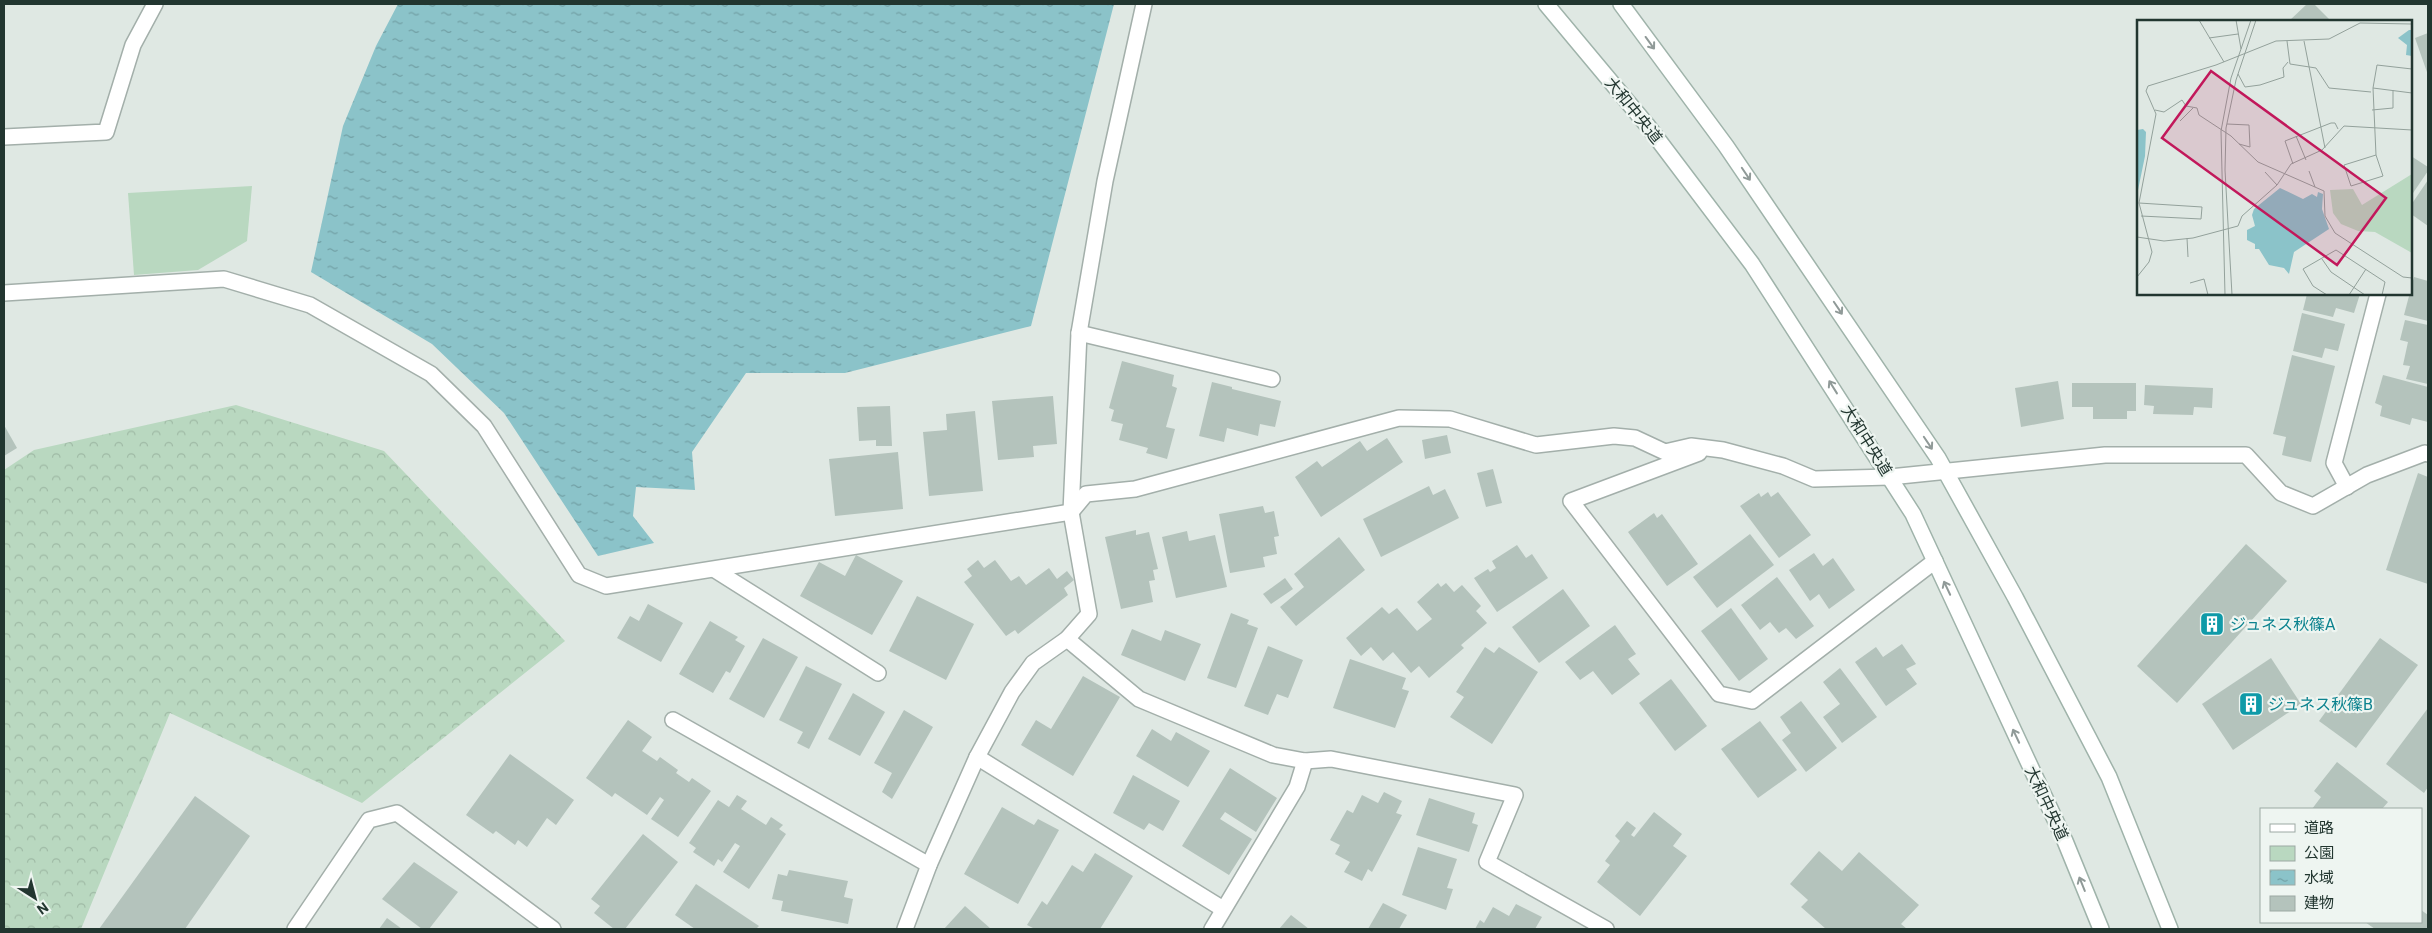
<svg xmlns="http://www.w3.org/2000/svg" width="2432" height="933" font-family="Roboto,'Noto Sans JP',sans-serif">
	<defs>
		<pattern id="forest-crowns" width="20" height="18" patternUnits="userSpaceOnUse" patternTransform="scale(1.25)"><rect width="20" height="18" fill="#b9d8c0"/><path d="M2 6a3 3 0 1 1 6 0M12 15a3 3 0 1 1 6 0" fill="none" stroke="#9fbaa5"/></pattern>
		<pattern id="water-ripples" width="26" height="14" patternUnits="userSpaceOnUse" patternTransform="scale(1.25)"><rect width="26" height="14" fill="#8bc3c9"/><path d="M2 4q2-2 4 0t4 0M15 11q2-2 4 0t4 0" fill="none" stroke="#719fa4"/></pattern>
	</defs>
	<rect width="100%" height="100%" fill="#dfe8e3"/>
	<!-- forest -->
	<path fill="url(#forest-crowns)" d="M236 405 384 451 565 641 362 803 170 713 81 929H4V470L34 450Z"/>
	<!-- park -->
	<path fill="#b9d8c0" d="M252 186 247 241 198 270 134 275 128 193Z"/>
	<!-- water -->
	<path fill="url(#water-ripples)" d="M398 4H1114L1031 326 845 373H746L692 452 695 490 636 487 633 516 654 543 598 556 504 413 432 344 311 272 343 126 376 46Z"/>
	<!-- building -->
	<g fill="#b4c3bc">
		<path d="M2307 4H2314L2331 21H2289Z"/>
		<path d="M2428 33V75L2415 38Z"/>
		<path d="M2411 156 2428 167V171L2411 196Z"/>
		<path d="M2428 180V226L2411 214V205Z"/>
		<path d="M2414 277 2428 281V321L2404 315Z"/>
		<path d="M2307 294H2360L2354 313 2336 308 2333 317 2303 310Z"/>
		<path d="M2302 313 2345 324 2338 351 2325 348 2322 358 2293 351Z"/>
		<path d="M2405 320 2428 325V384L2406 379 2410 366 2403 365 2408 342 2400 340Z"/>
		<path d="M2292 355 2335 366 2311 462 2282 455 2286 437 2273 434Z"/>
		<path d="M1122 361 1174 375 1172 386 1177 388 1166 427 1175 429 1167 459 1146 453 1148 448 1119 440 1123 424 1111 421 1114 410 1109 408Z"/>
		<path d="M2383 375 2428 387V422L2412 418 2410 425 2380 416 2382 406 2375 403Z"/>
		<path d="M2058 381 2064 419 2021 427 2015 388Z"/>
		<path d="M1212 382 1232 387V389L1281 401 1275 427 1260 424 1258 436 1227 428 1224 442 1199 436Z"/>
		<path d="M2072 383H2136V411H2127V419H2093V407H2072Z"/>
		<path d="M2145 385 2213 388 2212 408 2194 407 2193 415 2153 414 2154 406 2144 405Z"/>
		<path d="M1053 396 1057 444 1033 446 1034 457 998 460 992 401Z"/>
		<path d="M890 406 892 446H876V440L859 441 857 407Z"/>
		<path d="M975 411 983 491 929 496 923 432 947 430 946 414Z"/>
		<path d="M4 425 17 448 4 456Z"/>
		<path d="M1447 435 1451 453 1425 459 1422 440Z"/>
		<path d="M1387 438 1403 462 1321 517 1295 477 1317 461 1322 467 1360 441 1367 451Z"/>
		<path d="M898 452 903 509 835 516 829 459Z"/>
		<path d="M1493 469 1502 503 1486 507 1477 473Z"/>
		<path d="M2418 473 2428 477V584L2386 570Z"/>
		<path d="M1429 486 1433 495 1445 489 1459 518 1381 557 1363 519Z"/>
		<path d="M1768 492 1771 497 1778 492 1811 535 1779 558 1740 506 1759 493 1761 497Z"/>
		<path d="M1263 506 1265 513 1274 511 1279 536 1274 537 1277 554 1263 557 1265 567 1230 573 1219 514Z"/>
		<path d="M1654 513 1657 518 1662 514 1698 564 1667 586 1628 532Z"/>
		<path d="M1136 530V535L1149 532 1158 569 1153 570 1155 580 1149 581 1153 602 1121 609 1105 537Z"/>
		<path d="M1187 531 1189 541 1215 535 1227 587 1176 598 1162 537Z"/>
		<path d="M1750 534 1774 565 1717 608 1693 577Z"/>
		<path d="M1339 537 1365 570 1296 626 1280 607 1304 587 1294 574Z"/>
		<path d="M2246 544 2287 581 2177 703 2137 666Z"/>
		<path d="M1517 545 1526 558 1532 554 1548 578 1497 612 1474 578 1488 569 1490 572 1496 568 1492 561Z"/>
		<path d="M1814 553 1823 566 1833 558 1855 590 1829 609 1819 594 1810 601 1789 570Z"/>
		<path d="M856 555 903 581 872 635 800 596 819 562 845 576Z"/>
		<path d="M978 560 984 568 995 560 1011 581 1019 576 1026 585 1049 568 1057 579 1067 571 1074 580 1064 588 1068 595 1018 634 1015 630 1006 636 964 582 972 576 967 569Z"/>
		<path d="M1777 577 1814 626 1796 639 1786 628 1779 633 1770 622 1760 630 1741 605Z"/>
		<path d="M1285 578 1293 589 1271 604 1263 594Z"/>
		<path d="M1438 583 1441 587 1446 583 1454 592 1462 585 1481 606 1476 611 1487 623 1461 645 1464 648 1429 678 1419 666 1411 673 1393 652 1383 661 1371 647 1361 656 1346 638 1382 607 1389 614 1397 608 1417 631 1432 619 1417 602Z"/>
		<path d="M1563 589 1590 626 1539 663 1512 627Z"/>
		<path d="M917 596 974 624 946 680 889 651Z"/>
		<path d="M648 604 683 623 661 662 617 638 630 616 639 621Z"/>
		<path d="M1731 608 1768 659 1739 681 1701 631Z"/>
		<path d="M1231 613 1249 620 1247 624 1258 628 1236 688 1207 678Z"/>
		<path d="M710 621 738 637 735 640 745 646 730 673 726 671 713 693 679 674Z"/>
		<path d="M1615 625 1636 654 1628 659 1640 674 1612 695 1593 671 1580 680 1565 662Z"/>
		<path d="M1132 629 1161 641 1165 630 1201 644 1185 681 1121 655Z"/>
		<path d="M763 638 798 657 764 718 729 699Z"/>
		<path d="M2380 638 2418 665 2356 748 2319 721Z"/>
		<path d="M1902 644 1916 664 1906 669 1917 684 1886 706 1855 662 1876 647 1883 657Z"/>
		<path d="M1268 646 1303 660 1288 698 1277 694 1268 715 1244 706Z"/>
		<path d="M1485 647 1494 653 1499 647 1538 672 1492 744 1450 717 1464 697 1456 692Z"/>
		<path d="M2271 658 2301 704 2233 750 2202 704Z"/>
		<path d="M1350 659 1406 678 1402 689 1409 691 1395 728 1333 708Z"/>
		<path d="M806 666 842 684 809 749 797 743 803 732 779 720Z"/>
		<path d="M1840 668 1877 717 1842 743 1823 717 1840 704 1823 682Z"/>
		<path d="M1083 676 1120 697 1073 776 1021 745 1036 720 1051 729Z"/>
		<path d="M1671 679 1707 726 1675 751 1639 703Z"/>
		<path d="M853 693 885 712 860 756 828 739Z"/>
		<path d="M1801 701 1837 748 1806 772 1782 740 1791 733 1780 717Z"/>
		<path d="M2428 708V787L2424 793 2386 764Z"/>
		<path d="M904 710 933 727 892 799 882 792 892 773 874 763Z"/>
		<path d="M628 720 652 737 642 751 657 761 660 757 678 770 676 773 689 782 692 778 711 791 678 837 651 819 664 800 660 797 647 815 615 793 612 797 586 778Z"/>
		<path d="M1760 721 1797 770 1758 798 1721 749Z"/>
		<path d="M1152 729 1171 741 1176 732 1210 751 1188 787 1136 756Z"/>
		<path d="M510 754 574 800 556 825 547 818 527 847 518 840 515 845 496 831 493 834 466 815Z"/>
		<path d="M2337 762 2388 802 2382 809H2312L2321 797 2314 791Z"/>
		<path d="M1230 768 1277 798 1256 832 1225 812 1220 819 1252 839 1229 875 1182 846Z"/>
		<path d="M1133 775 1180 801 1163 831 1149 823 1144 830 1113 813Z"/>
		<path d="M1384 792 1402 801 1396 813 1402 815 1372 872 1368 869 1362 881 1344 872 1350 862 1335 854 1340 845 1330 840 1347 810 1353 813 1362 795 1378 803Z"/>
		<path d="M737 795 747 801 741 809 766 825 771 817 783 825 779 829 786 834 749 889 723 872 740 846 735 843 722 862 718 859 714 866 693 852 696 848 689 843 718 800 729 807Z"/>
		<path d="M195 796 250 836 185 929H99Z"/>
		<path d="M1429 798 1475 813 1472 823 1478 825 1469 852 1416 835Z"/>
		<path d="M1002 807 1034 825 1038 819 1059 830 1018 904 964 874Z"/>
		<path d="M1654 812 1682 834 1673 846 1687 856 1640 916 1597 882 1610 865 1605 861 1620 841 1615 836 1627 821 1636 828 1631 835 1634 837Z"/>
		<path d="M643 834 678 862 625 929H614L594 913 600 906 591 899Z"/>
		<path d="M1418 847 1457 859 1447 888 1453 889 1446 910 1402 895Z"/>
		<path d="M1819 851 1842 871 1859 852 1919 905 1901 924 1907 929H1826L1801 907 1808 900 1790 884Z"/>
		<path d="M1095 853 1133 876 1100 929H1035L1027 925 1042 901 1047 905 1072 865 1083 872Z"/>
		<path d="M414 862 458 892 429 929H422L382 899Z"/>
		<path d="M789 870 848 881 844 897 853 899 848 924 781 911 783 901 772 899 778 874 787 876Z"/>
		<path d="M696 884 759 926 756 929H695L675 915Z"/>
		<path d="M1383 903 1407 915 1399 929H1368Z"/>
		<path d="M1516 904 1542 917 1535 929H1475L1480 920 1484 923 1493 907 1509 916Z"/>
		<path d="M965 906 991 929H944Z"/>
		<path d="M2421 910 2428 915V929H2375L2365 922H2421Z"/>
		<path d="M1291 915 1309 929H1279Z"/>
		<path d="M387 918 402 929H379Z"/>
	</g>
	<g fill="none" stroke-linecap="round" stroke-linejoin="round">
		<defs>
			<g id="lane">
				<path d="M673 720 929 865"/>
				<path d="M1305 761 1331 759 1515 795 1487 862 1606 929"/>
			</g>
			<g id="street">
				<path d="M4 137 106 132 133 45 155 4"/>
				<path d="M4 293 224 279 310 305 431 374 484 426 579 575 606 586 1071 512 1086 494 1135 489 1399 418 1450 419 1536 445 1614 436 1635 438 1665 452 1691 446 1723 450 1783 466 1814 479 1890 477 2105 455H2246L2281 493 2313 506 2367 475 2425 453 2428 454"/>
				<path d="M1079 333 1272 379"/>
				<path d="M1699 453 1571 501 1719 694 1752 701 1935 561"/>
				<path d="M2347 487 2334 463 2378 294"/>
				<path d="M715 570 878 673"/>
				<path d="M1067 639 1139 699 1273 755 1305 761 1297 787 1212 929"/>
				<path d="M977 757 1223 909"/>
				<path d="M295 929 369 820 397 813 553 929"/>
				<path d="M905 929 929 865 977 757 1012 692 1033 663 1067 639 1089 614 1071 512 1079 333 1105 181 1144 4"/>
			</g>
			<g id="secondary">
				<path d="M1546 4 1647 125 1752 264 1913 514 2065 841 2101 929"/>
				<path d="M1621 4 1726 146 1938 458 2015 597 2109 777 2170 929"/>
			</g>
		</defs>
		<!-- lane casing -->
		<use href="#lane" stroke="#a3afaa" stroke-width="18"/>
		<!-- street casing -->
		<use href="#street" stroke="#a3afaa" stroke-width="18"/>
		<!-- secondary casing -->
		<use href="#secondary" stroke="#9fb3aa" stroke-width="18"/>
		<!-- lane -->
		<use href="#lane" stroke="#fff" stroke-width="15"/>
		<!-- street -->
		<use href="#street" stroke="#fff" stroke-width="15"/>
		<!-- secondary -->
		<use href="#secondary" stroke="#fff" stroke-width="15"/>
	</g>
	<!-- one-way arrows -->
	<defs><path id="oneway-shaft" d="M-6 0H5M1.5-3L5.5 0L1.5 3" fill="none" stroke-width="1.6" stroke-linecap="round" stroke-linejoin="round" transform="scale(1.25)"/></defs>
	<g stroke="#909a98">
		<use href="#oneway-shaft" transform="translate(1650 43) rotate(54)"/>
		<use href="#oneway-shaft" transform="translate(1746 174) rotate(56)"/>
		<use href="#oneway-shaft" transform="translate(1838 308) rotate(56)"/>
		<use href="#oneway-shaft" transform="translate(1833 387) rotate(-122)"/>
		<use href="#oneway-shaft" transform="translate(1928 443) rotate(56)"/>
		<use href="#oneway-shaft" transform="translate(1947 588) rotate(-115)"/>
		<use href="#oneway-shaft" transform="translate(2016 736) rotate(-115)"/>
		<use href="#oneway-shaft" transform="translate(2082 884) rotate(-112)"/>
	</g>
	<!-- icons -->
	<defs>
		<symbol id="building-square" viewBox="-11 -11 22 22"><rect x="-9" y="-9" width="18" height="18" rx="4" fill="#0f9aa8" stroke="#eef5f1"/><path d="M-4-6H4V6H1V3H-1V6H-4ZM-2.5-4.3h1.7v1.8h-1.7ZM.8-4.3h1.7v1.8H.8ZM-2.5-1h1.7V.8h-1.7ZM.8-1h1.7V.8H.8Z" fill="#fff"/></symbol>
	</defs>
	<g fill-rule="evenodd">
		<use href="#building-square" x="2198" y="610" width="28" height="28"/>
		<use href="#building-square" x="2237" y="690" width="28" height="28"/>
	</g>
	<g text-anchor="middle" stroke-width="4.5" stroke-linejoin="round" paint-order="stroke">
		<!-- street labels -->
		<g font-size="16" fill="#223630" stroke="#eef5f1">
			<text transform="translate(1634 110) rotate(51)" y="6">大和中央道</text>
			<text transform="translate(1867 440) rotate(58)" y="6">大和中央道</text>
			<text transform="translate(2047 803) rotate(65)" y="6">大和中央道</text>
		</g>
		<!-- culture labels -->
		<g font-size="16" fill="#0d838f" stroke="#eef5f1" text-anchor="start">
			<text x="2230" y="630">ジュネス秋篠A</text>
			<text x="2268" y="710">ジュネス秋篠B</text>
		</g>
	</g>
	<!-- overview -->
	<g transform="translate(2137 20)">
		<rect width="275" height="275" fill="#dfe8e3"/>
		<path d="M275 154V233L238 212 221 211 204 204 196 193 193 170 216 169 225 185Z" fill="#b9d8c0"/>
		<path d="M272 10H275V36L269 35 270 25 261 18ZM6 109 9 112 8 136 0 175V110ZM143 168 166 179 175 174 180 177 181 172 186 174 185 189 192 209 157 232 152 254 147 248 132 245 122 229H118V224L110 220V210L118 206 115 195 117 189Z" fill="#8bc3c9"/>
		<path fill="none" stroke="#93a19b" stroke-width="1" d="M62 0 87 42M99 0 104 29M72 18 101 14M150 21 153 44 179 48 192 68 234 72M167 21 188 128M101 54 108 67 123 65 147 57 146 48 151 42M236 68 240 45 275 49M18 90 27 92 45 80 49 86 60 88 62 95 94 116 121 142 187 171 188 196 198 213 266 257 275 258M235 90 256 88V70M43 101 56 88M90 104 112 105 113 127 102 124M159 116 169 140M239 135 207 145 214 166 246 156 239 135 236 68 275 73M156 144 148 121 194 103H198L201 109M172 151 178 167M128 152 140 165M2 183 65 187 64 199 4 196M0 217 27 221 56 218 101 206 105 196 140 165 154 144 185 130 207 106 275 110M50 218 51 237M185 239 194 252 228 275M0 257 12 242 15 232 2 183 19 94 9 71 11 66 79 45 139 21 192 19 223 3 275 4M53 263 67 259 71 275M88 275 84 111 94 58 114 0M95 275 88 150 89 108 99 60 119 0M190 275 176 266 166 249 199 230 248 262 245 275M212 275 229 249"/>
		<path fill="#c2185b" fill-opacity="0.15" stroke="#c2185b" stroke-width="2.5" d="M74 51 249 178 200 245 25 118Z"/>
		<rect width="275" height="275" fill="none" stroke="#223630" stroke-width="2.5"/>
	</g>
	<!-- border -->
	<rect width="2432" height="933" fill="none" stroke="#223630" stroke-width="10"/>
	<!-- legend -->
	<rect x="2260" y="808" width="162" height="115" fill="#eef5f1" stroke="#9ca9a4"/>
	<rect x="2270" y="824" width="25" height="8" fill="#ffffff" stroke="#9ca9a4"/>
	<text x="2304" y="833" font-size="15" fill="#223630">道路</text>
	<rect x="2270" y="846" width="25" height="15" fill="#b9d8c0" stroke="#9ca9a4"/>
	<text x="2304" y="858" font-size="15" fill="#223630">公園</text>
	<rect x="2270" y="870" width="25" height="15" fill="url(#water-ripples)" stroke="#9ca9a4"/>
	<text x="2304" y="883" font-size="15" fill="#223630">水域</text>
	<rect x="2270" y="896" width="25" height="15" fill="#b4c3bc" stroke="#9ca9a4"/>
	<text x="2304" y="908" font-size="15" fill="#223630">建物</text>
	<!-- north arrow -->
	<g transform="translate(35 898) rotate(144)" stroke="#eef5f1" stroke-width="4" paint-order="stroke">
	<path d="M0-4L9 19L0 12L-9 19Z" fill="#223630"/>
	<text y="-8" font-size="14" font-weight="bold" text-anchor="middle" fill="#223630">N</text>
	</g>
</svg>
